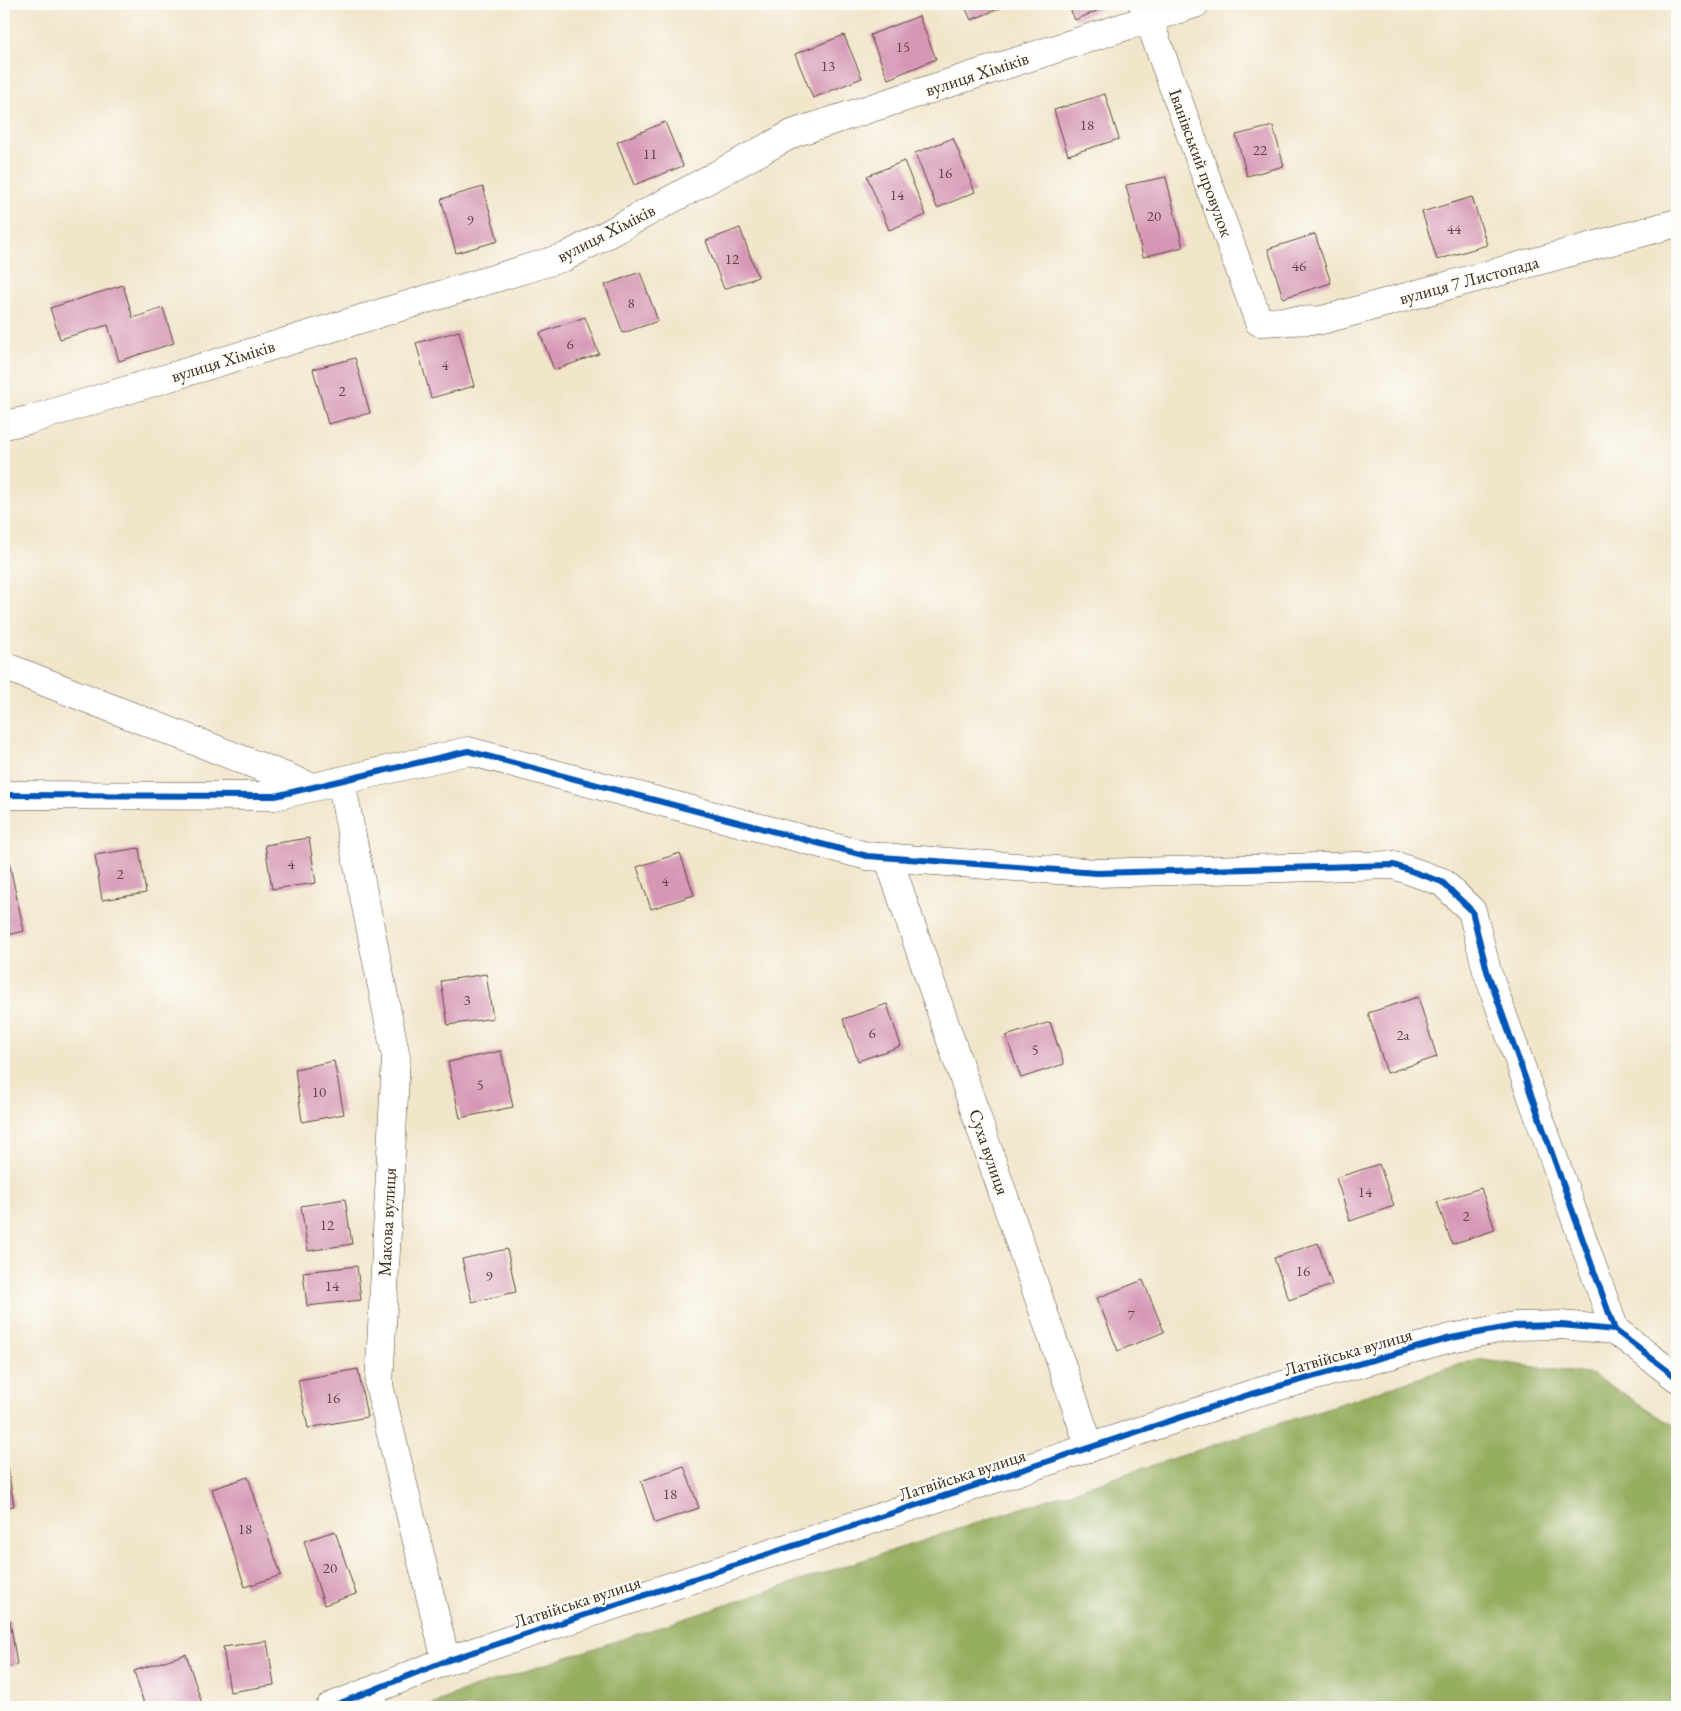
<svg xmlns="http://www.w3.org/2000/svg" width="1681" height="1711" font-family="'EB Garamond',serif">
	<rect width="100%" height="100%" fill="#fdfcf7"/>
	<filter id="ink" filterUnits="userSpaceOnUse"><feTurbulence type="fractalNoise" baseFrequency=".02" numOctaves="2"/><feDisplacementMap in="SourceGraphic" scale="10" xChannelSelector="R" yChannelSelector="G"/><feConvolveMatrix kernelMatrix="1 2 1 2 8 2 1 2 1" color-interpolation-filters="sRGB"/></filter>
	<filter id="wash" filterUnits="userSpaceOnUse"><feTurbulence type="fractalNoise" baseFrequency=".0096" numOctaves="4" result="noise"/><feDisplacementMap in="SourceGraphic" scale="20" xChannelSelector="R" yChannelSelector="G"/><feGaussianBlur stdDeviation="1.12" result="paint"/><feColorMatrix in="noise" values="0 0 0 0 0 0 0 0 0 0 0 0 0 0 0 0 0 1.4 0 .05"/><feComposite in="paint" operator="in"/></filter>
	<g filter="url(#wash)">
		<rect width="100%" height="100%" fill="#f1e5ca"/>
		<!-- forest -->
		<path fill="#96ae60" stroke="#686c3f" d="M1476 1359 1594 1375 1677 1428V1707H428L455 1694Z"/>
		<g id="blocks">
			<!-- building -->
			<g fill="#d697b5">
				<path d="M964 4H1011L971 20Z"/>
				<path d="M1068 4H1109V6L1075 20Z"/>
				<path d="M919 16 936 59 888 79 870 35Z"/>
				<path d="M844 35 862 78 813 98 795 54Z"/>
				<path d="M1105 94 1119 139 1068 155 1054 110Z"/>
				<path d="M665 122 683 166 634 185 617 142Z"/>
				<path d="M1273 126 1284 166 1247 176 1236 135Z"/>
				<path d="M953 138 975 192 937 208 915 153Z"/>
				<path d="M904 161 926 215 889 230 867 176Z"/>
				<path d="M1166 177 1183 247 1143 257 1126 185Z"/>
				<path d="M483 187 498 241 456 253 441 199Z"/>
				<path d="M1472 197 1487 245 1437 260 1422 212Z"/>
				<path d="M740 228 758 277 724 289 706 241Z"/>
				<path d="M1315 234 1331 283 1283 298 1268 249Z"/>
				<path d="M640 272 658 321 623 333 605 285Z"/>
				<path d="M123 285 133 318 163 308 174 343 119 361 108 325 60 339 50 308Z"/>
				<path d="M585 317 599 354 554 370 540 333Z"/>
				<path d="M459 331 474 386 431 398 416 343Z"/>
				<path d="M355 358 370 413 328 424 313 369Z"/>
				<path d="M309 838 316 883 272 889 265 845Z"/>
				<path d="M139 848 146 893 102 900 95 855Z"/>
				<path d="M680 853 694 895 651 909 637 867Z"/>
				<path d="M9 862 24 931 4 936V863Z"/>
				<path d="M486 974 493 1018 448 1025 441 981Z"/>
				<path d="M1418 997 1437 1057 1387 1073 1368 1013Z"/>
				<path d="M887 1004 901 1046 858 1061 843 1019Z"/>
				<path d="M1050 1022 1064 1064 1021 1078 1006 1036Z"/>
				<path d="M501 1051 513 1107 460 1118 448 1062Z"/>
				<path d="M334 1061 344 1114 302 1122 295 1069Z"/>
				<path d="M1379 1164 1394 1206 1350 1221 1336 1178Z"/>
				<path d="M1481 1188 1495 1230 1452 1244 1437 1202Z"/>
				<path d="M345 1199 352 1244 308 1251 301 1206Z"/>
				<path d="M1318 1243 1332 1285 1289 1300 1274 1258Z"/>
				<path d="M507 1249 516 1292 472 1302 462 1259Z"/>
				<path d="M357 1266 361 1300 307 1306 303 1272Z"/>
				<path d="M1143 1280 1164 1332 1118 1351 1097 1298Z"/>
				<path d="M358 1369 367 1417 308 1428 298 1380Z"/>
				<path d="M4 1462H7L14 1506 4 1508Z"/>
				<path d="M684 1466 699 1508 655 1523 641 1481Z"/>
				<path d="M248 1477 281 1575 245 1587 212 1489Z"/>
				<path d="M335 1531 356 1594 324 1605 304 1541Z"/>
				<path d="M10 1620 17 1665 4 1667V1621Z"/>
				<path d="M267 1641 274 1685 230 1692 223 1647Z"/>
				<path d="M186 1654 203 1707H145L134 1671Z"/>
			</g>
		</g>
	</g>
	<g filter="url(#ink)">
		<use href="#blocks" fill-opacity="0" stroke="#564638" stroke-width="1"/>
		<g fill="none" stroke-linecap="round" stroke-linejoin="round">
			<defs>
				<g id="minor">
					<path d="M1143 4 1259 322 1322 320 1677 223"/>
					<path d="M4 425 29 420 565 257 794 133 1195 4"/>
					<path d="M4 666 312 787"/>
					<path d="M341 781 396 1057 379 1385 446 1661"/>
					<path d="M4 795 275 796 468 751 867 856 1097 873 1394 865 1442 882 1472 911 1487 971 1615 1330 1677 1378"/>
					<path d="M888 857 1090 1448"/>
					<path d="M330 1707 446 1661 1251 1394 1451 1338 1514 1326 1561 1325 1615 1330"/>
				</g>
			</defs>
			<!-- minor casing -->
			<use href="#minor" stroke="#564638" stroke-width="29"/>
			<!-- minor -->
			<use href="#minor" stroke="#fff" stroke-width="28"/>
			<defs>
				<g id="cycleway">
					<path d="M4 795 275 796 468 751 867 856 1097 873 1394 865 1442 882 1472 911 1487 971 1615 1330 1677 1378"/>
					<path d="M330 1707 446 1661 1251 1394 1451 1338 1514 1326 1561 1325 1615 1330"/>
				</g>
			</defs>
			<!-- cycleway casing -->
			<use href="#cycleway" stroke="#fdfcf7" stroke-width="9"/>
			<!-- cycleway -->
			<use href="#cycleway" stroke="#0057b8" stroke-width="6"/>
		</g>
	</g>
	<g text-anchor="middle" stroke-width="4.5" stroke-linejoin="round" paint-order="stroke">
		<!-- number labels -->
		<g font-size="15" fill="#624544">
			<text x="903" y="52">15</text>
			<text x="828" y="71">13</text>
			<text x="1087" y="130">18</text>
			<text x="1260" y="155">22</text>
			<text x="650" y="159">11</text>
			<text x="945" y="178">16</text>
			<text x="897" y="200">14</text>
			<text x="1154" y="221">20</text>
			<text x="470" y="225">9</text>
			<text x="1454" y="234">44</text>
			<text x="732" y="264">12</text>
			<text x="1299" y="271">46</text>
			<text x="631" y="308">8</text>
			<text x="570" y="349">6</text>
			<text x="445" y="370">4</text>
			<text x="342" y="396">2</text>
			<text x="291" y="869">4</text>
			<text x="120" y="879">2</text>
			<text x="665" y="886">4</text>
			<text x="467" y="1005">3</text>
			<text x="872" y="1038">6</text>
			<text x="1403" y="1040">2а</text>
			<text x="1035" y="1055">5</text>
			<text x="480" y="1090">5</text>
			<text x="319" y="1097">10</text>
			<text x="1365" y="1197">14</text>
			<text x="1466" y="1221">2</text>
			<text x="327" y="1230">12</text>
			<text x="1303" y="1276">16</text>
			<text x="489" y="1281">9</text>
			<text x="332" y="1291">14</text>
			<text x="1131" y="1320">7</text>
			<text x="333" y="1403">16</text>
			<text x="670" y="1499">18</text>
			<text x="245" y="1534">18</text>
			<text x="330" y="1573">20</text>
		</g>
		<!-- street labels -->
		<g font-size="18" fill="#3b2a1e" stroke="#fdfcf7">
			<text transform="translate(977 74) rotate(-18)" y="6">вулиця Хіміків</text>
			<text transform="translate(1201 163) rotate(70)" y="6">Іванівський провулок</text>
			<text transform="translate(606 233) rotate(-27)" y="6">вулиця Хіміків</text>
			<text transform="translate(1469 280) rotate(-15)" y="6">вулиця 7 Листопада</text>
			<text transform="translate(223 361) rotate(-17)" y="6">вулиця Хіміків</text>
			<text transform="translate(989 1152) rotate(71)" y="6">Суха вулиця</text>
			<text transform="translate(387 1222) rotate(-87)" y="6">Макова вулиця</text>
			<text transform="translate(1348 1352) rotate(-16)" y="6">Латвійська вулиця</text>
			<text transform="translate(962 1475) rotate(-18)" y="6">Латвійська вулиця</text>
			<text transform="translate(577 1602) rotate(-18)" y="6">Латвійська вулиця</text>
		</g>
	</g>
	<!-- margin -->
	<rect width="1681" height="1711" fill="none" stroke="#fdfcf7" stroke-width="20"/>
</svg>
